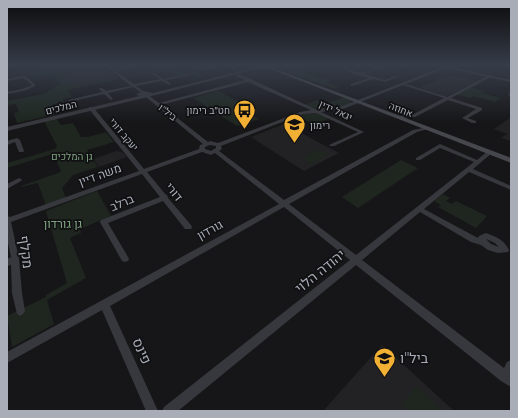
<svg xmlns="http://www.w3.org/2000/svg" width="518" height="418" font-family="Montserrat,Heebo,sans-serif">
	<rect width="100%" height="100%" fill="#161618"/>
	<!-- built -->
	<g fill="#222225">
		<path d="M94 65 99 69 109 70 117 77 71 86 62 74 70 73 75 68Z"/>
		<path d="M450 75 477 81 445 97 419 87Z"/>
		<path d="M511 117V141L501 138 507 134 494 129Z"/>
		<path d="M284 124 339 153 304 171 251 137Z"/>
		<path d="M116 151 122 152 127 157 99 167 94 159Z"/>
		<path d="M382 345 454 411H323Z"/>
	</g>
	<!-- green -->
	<g fill="#1e261f">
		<path d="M33 65H52L50 66 55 70 81 65H90L75 68 70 73 62 74 71 86 117 77 119 79 67 90 72 97 63 99 64 102 53 104 54 107 51 108 55 114 17 123 14 113 19 112 16 104 7 105V101L44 94 61 83 53 74 32 77 31 73 46 70Z"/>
		<path d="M147 65H165L181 72 187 73 202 71 197 72 204 77 200 78 190 73 178 76 166 70 129 77 127 76 161 69 157 66 151 67Z"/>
		<path d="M294 70 331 81 327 82 339 87 334 89 287 72Z"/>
		<path d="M470 87 484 91 482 93 501 98 495 102 474 96 470 98 457 94Z"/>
		<path d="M218 91 256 111 250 114 259 119 237 126 193 98Z"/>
		<path d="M345 97 349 98 352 104C330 112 325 115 303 105L317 100 325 104Z"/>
		<path d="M319 113 330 118 315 125 303 119 289 124 284 121 303 114Z"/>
		<path d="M56 118 61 125 73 123 81 137H88L106 132 114 142 87 150 98 167 73 175 62 188 66 198 46 206 38 183 21 187V186L58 173 61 171 54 155H49L7 168V163L55 149 57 146 44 121Z"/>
		<path d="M319 149 329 154 311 164 302 158Z"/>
		<path d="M401 160 418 168 358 208 342 197Z"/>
		<path d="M97 191 111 216 80 229 81 233 70 238 86 278 47 300 54 324 12 347 7 316 46 297V295L67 283 46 211Z"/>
		<path d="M443 194 450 198 446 201 452 204 456 201 487 216 476 228 438 207 441 205 434 201Z"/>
		<path d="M416 386 443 411H407L402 405Z"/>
	</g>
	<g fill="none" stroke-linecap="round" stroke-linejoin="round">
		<!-- minor -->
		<g fill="#37383d" fill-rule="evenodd">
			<path d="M105 65H109L114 69 143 65 116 71 134 84 160 79 152 74 153 72 163 79 189 74 191 75 166 80 171 84 169 85 162 81 136 86 143 91 144 92 142 93 133 87 108 93 113 99 111 100 104 94 69 102V100L102 92 99 89 100 88H102L106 91 131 86Z"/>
			<path d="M185 65H189L200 69 220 65H228L241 70 238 71 224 65 200 71Z"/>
			<path d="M305 65H310L294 69 292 68Z"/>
			<path d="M339 65C345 65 349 69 354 71 363 75 376 68 385 65H389L364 74 385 80 395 76 397 77 385 82 373 79 352 86H351V84L369 78 351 73Z"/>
			<path d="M394 65H399L407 67 405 68Z"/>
			<path d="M445 66 446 68 406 84 447 97 489 75H491V77L451 98 482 108V110L468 118 476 121V123H472L462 118 476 109 448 100 415 117 395 118V116H397L412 115 444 98 403 85 343 109 321 112 364 132 334 146H330L329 145 358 132 316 113 303 114 221 146 222 149 219 151 284 200 413 130 428 127V129L417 132 289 204 356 255 474 162 440 148 420 160H416V158L440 144 477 160 488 151H492V153L473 169 511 186V190L469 172 424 209 476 237 478 238 479 236 486 233C497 237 504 240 509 250L508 252 498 253 488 250 481 245 471 242 420 212 362 260 504 368 507 362 511 360V387L501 381 356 265 178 411H162L164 407 350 260 284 207 110 306 158 411H146L102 310 7 363V352L279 204 215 153 211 155 202 152 147 172 166 195H167L168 198 191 225 192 227 191 229H185L163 201 108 223 128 257 129 259 128 261 125 262 122 261 100 222 101 220 160 197 142 174 11 222 19 259 22 293 25 311 23 314 20 316 17 314 12 293 11 265 7 266V259L11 257 7 238V216L10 217 139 171 89 109V107H93L144 169 199 149 200 145 203 144 146 97V95H148L159 103 245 80 236 76 237 74 251 79 317 110 340 107ZM248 82 311 110 300 112 218 143 210 141 208 142 161 105ZM210 145 216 146V148L211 151 205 149V147ZM486 239 495 243 499 247 491 244Z"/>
			<path d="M25 76 35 84V86L24 91 7 94V92L22 89 32 85 24 78 7 81V79Z"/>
			<path d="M510 93H511V96L508 95Z"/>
			<path d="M17 138 20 140 24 151 23 152H19L15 142 7 145V141Z"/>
			<path d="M19 178 21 179 22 180 21 181 7 189V184Z"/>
		</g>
		<!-- tertiary -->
		<g fill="#37383d" fill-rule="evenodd">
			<path d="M15 65H23L7 68V66Z"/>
			<path d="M265 65H271L148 97 7 131V127L139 96 136 94 144 91 153 93Z"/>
			<path d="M442 65 511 80V82L441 67Z"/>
		</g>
		<!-- secondary -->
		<g fill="#45474d" fill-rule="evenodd">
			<path d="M252 65H256L252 68 250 67Z"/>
			<path d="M260 65H265L511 158V163Z"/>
		</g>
	</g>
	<!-- sky -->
	<linearGradient id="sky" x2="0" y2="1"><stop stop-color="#0c0c0d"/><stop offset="0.53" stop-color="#363c48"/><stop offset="1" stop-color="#363c48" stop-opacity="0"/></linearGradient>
	<rect width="518" height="123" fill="url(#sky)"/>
	<!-- icons -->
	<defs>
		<symbol id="bus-pin" viewBox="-11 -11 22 30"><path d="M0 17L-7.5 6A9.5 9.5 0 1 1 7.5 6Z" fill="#f2b134" stroke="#111113"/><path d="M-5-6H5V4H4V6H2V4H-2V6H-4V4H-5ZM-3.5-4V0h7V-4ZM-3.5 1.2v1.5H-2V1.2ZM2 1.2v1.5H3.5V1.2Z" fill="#111"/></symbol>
		<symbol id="school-pin" viewBox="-11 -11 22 30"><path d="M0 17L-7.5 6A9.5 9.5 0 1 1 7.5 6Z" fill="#f2b134" stroke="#111113"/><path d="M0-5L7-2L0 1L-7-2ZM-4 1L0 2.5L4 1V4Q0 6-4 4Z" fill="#111"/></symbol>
	</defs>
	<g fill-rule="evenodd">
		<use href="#bus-pin" x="232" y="98" width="25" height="34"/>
		<use href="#school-pin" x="282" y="112" width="25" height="34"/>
		<use href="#school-pin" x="372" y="346" width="25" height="34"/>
	</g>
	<g text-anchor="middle" stroke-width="3.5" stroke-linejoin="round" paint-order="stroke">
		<!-- far-street labels -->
		<g font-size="10" fill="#a8adb8" stroke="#111113">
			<text transform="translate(61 107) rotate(-14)" y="4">המלכים</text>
			<text transform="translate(401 109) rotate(21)" y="4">אחוזה</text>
			<text transform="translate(336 110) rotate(25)" y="4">יגאל ידין</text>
			<text transform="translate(168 112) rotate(38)" y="4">ביל"ו</text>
			<text transform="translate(124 134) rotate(50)" y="4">יעקב דורי</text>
		</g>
		<!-- far-poi labels -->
		<g font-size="10" fill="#a8adb8" stroke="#111113" text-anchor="end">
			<text x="230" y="114">חט״ב רימון</text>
			<text x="310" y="129" text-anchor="start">רימון</text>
		</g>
		<!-- far-park labels -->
		<g font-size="10" fill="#7fa381" stroke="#111113">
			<text x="72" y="160">גן המלכים</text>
		</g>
		<!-- street labels -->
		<g font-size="12" fill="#a8adb8" stroke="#111113">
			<text transform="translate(100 175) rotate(-20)" y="4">משה דיין</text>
			<text transform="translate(174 192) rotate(51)" y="4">דורי</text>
			<text transform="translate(122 203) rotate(-23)" y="4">ברלב</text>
			<text transform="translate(210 230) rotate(-29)" y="4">גורדון</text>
		</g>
		<!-- park labels -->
		<g font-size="12" fill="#7fa381" stroke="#111113">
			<text x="63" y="228">גן גורדון</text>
		</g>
		<!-- near-street labels -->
		<g font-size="14" fill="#a8adb8" stroke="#111113">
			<text transform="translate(26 252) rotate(82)" y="5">מקלף</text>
			<text transform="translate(320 271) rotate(-39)" y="5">יהודה הלוי</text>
			<text transform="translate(142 351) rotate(66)" y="5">פינס</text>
		</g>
		<!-- near-poi labels -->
		<g font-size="14" fill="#a8adb8" stroke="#111113" text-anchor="start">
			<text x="400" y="363">ביל"ו</text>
		</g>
	</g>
	<!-- border -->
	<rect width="518" height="418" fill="none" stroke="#a8adb8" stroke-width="16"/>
</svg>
